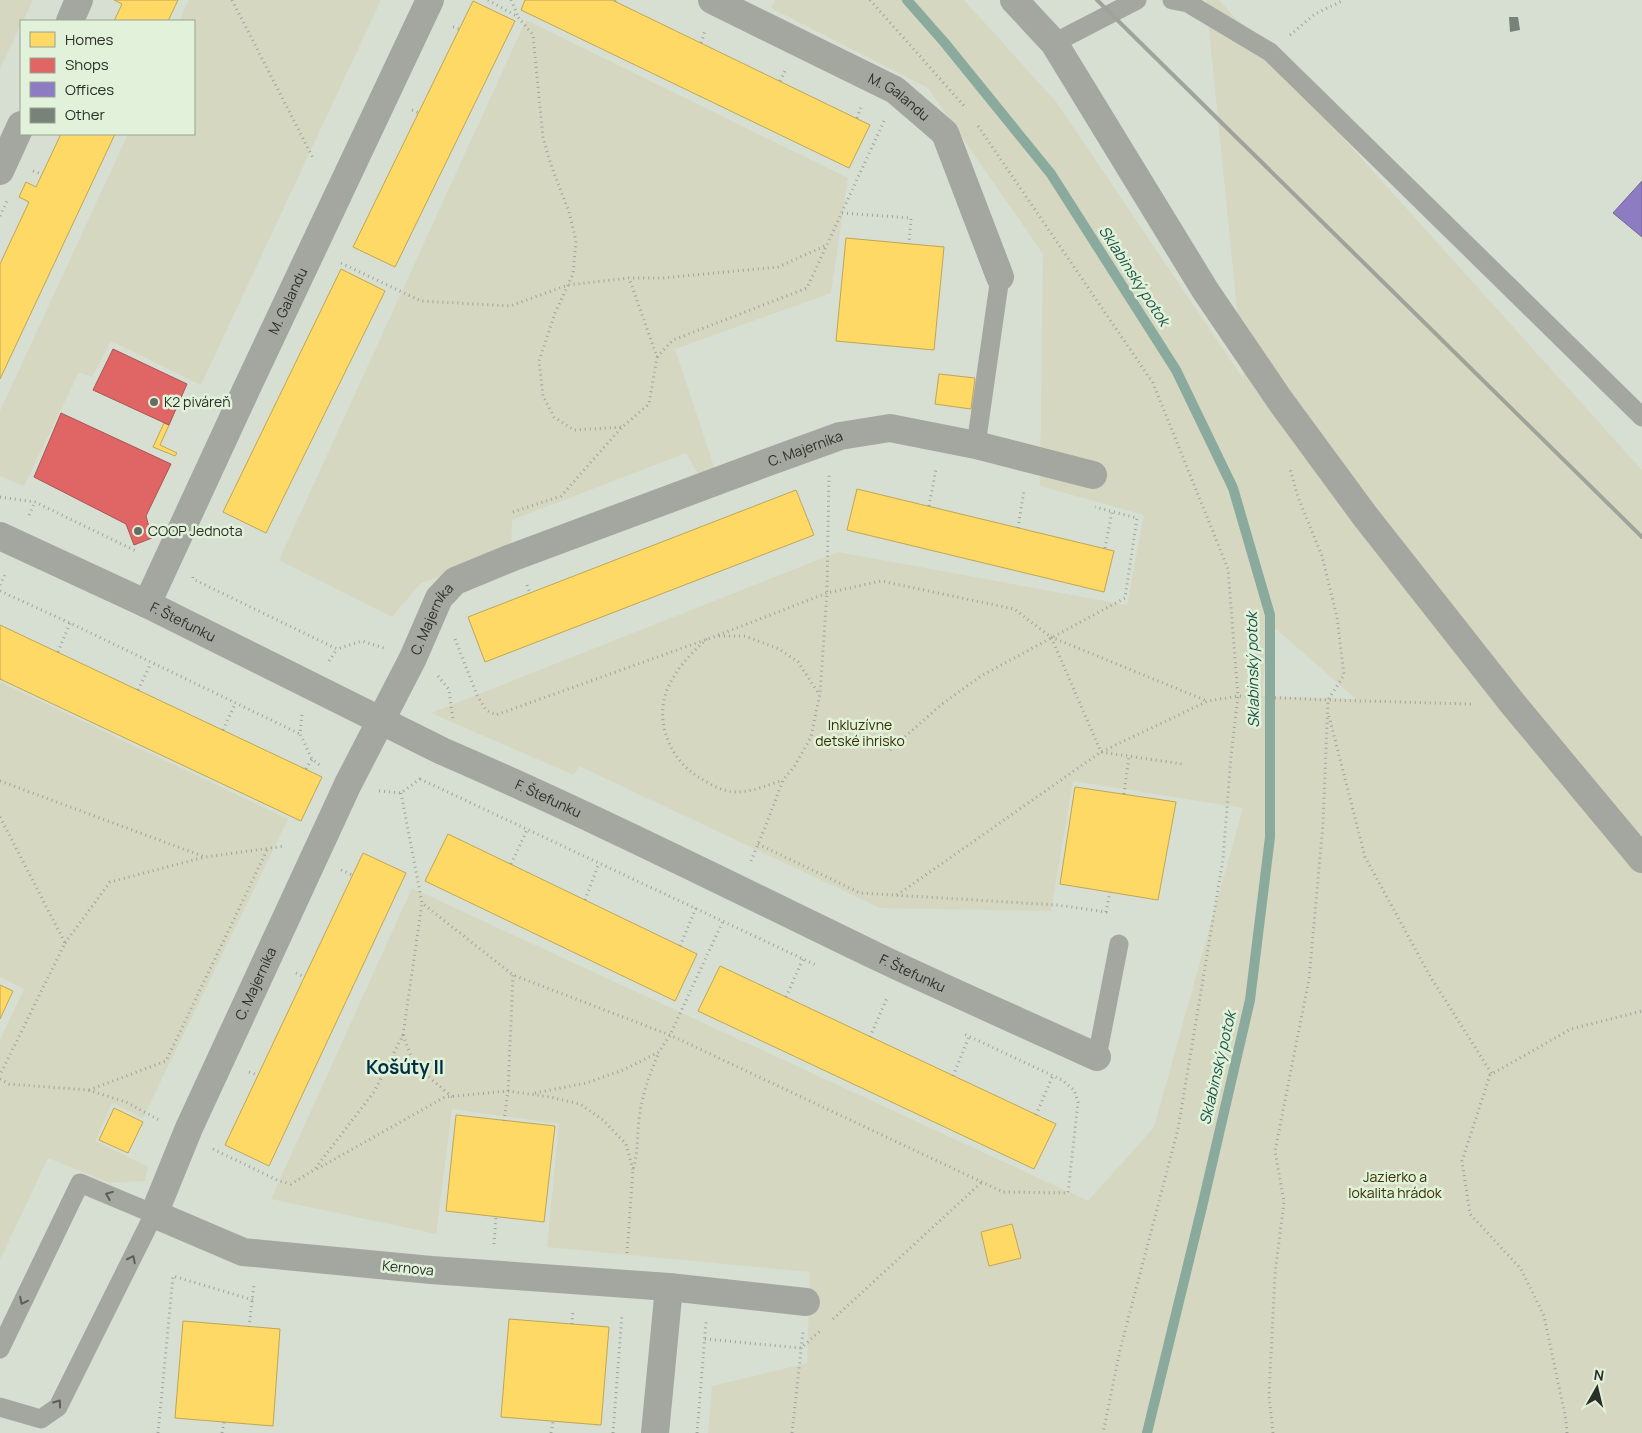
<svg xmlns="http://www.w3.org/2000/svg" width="1642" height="1433" font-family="Manrope,sans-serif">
	<rect width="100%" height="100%" fill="#d6dfd2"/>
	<!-- green -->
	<g fill="#d6d7c0" fill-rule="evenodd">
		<path d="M0 0H33L23 21H21V24L0 69Z"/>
		<path d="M189 0H381L201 385 111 341 92 377 79 372 24 486 0 476V411L128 134H194V21H179Z"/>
		<path d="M775 0H964L1057 103 1244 380 1206 0H1219L1642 470V1433H708L712 1386 807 1363 810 1272 547 1247 559 1124 452 1109 436 1234 271 1199 412 888 1088 1201 1154 1127 1243 808 1073 781 1051 911 880 908 579 766 574 775 431 713 838 552 1127 605 1144 515 1040 486 1043 254 928 88 771 8ZM1268 622 1356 699 1262 696Z"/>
		<path d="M526 20 848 178 831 293 675 349 716 473 700 478 686 453 512 520 511 551 421 583 392 617 279 560Z"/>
		<path d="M0 682 288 819 143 1118 112 1103 95 1141 148 1167 145 1181 110 1183 48 1158 0 1260V1090L1 1087H0V1040L24 989 0 977Z"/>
	</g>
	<!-- homes -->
	<g fill="#ffd966" stroke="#bfa653">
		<path d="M114 0H178L168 21H114L122 4Z"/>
		<path d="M525 0H612L870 125 849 168 521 10Z"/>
		<path d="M473 1 515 21 395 267 353 247Z"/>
		<path d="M61 134H115L0 379V264L29 202 19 197 26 182 36 187Z"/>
		<path d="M846 238 944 247 934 350 836 341Z"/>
		<path d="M341 269 385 291 266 533 223 512Z"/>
		<path d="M939 374 975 378 971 409 935 404Z"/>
		<path d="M164 423 169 425 160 445 177 453 175 456 153 447Z"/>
		<path d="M857 489 1114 551 1104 592 847 530Z"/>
		<path d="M796 490 814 535 485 662 468 617Z"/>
		<path d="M0 625 322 777 301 821 0 679Z"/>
		<path d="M1075 787 1176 802 1158 900 1060 884Z"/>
		<path d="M448 834 697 954 675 1001 425 881Z"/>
		<path d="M363 853 406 873 269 1166 225 1145Z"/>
		<path d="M720 966 1056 1124 1034 1169 698 1011Z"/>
		<path d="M0 985 13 991 0 1019Z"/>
		<path d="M114 1108 143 1122 128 1153 99 1140Z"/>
		<path d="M456 1115 555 1126 544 1222 446 1211Z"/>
		<path d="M1012 1224 1021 1258 989 1266 981 1232Z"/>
		<path d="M509 1319 609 1327 601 1425 501 1417Z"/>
		<path d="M183 1321 280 1329 273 1426 175 1418Z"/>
	</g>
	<!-- shops -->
	<g fill="#e06666" stroke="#a95653">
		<path d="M113 349 187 384 169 425 93 390Z"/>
		<path d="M61 413 171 464 146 516 152 538 134 545 126 524 34 477Z"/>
	</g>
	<!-- offices -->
	<path fill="#8e7cc3" stroke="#706594" d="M1642 181V237L1613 213Z"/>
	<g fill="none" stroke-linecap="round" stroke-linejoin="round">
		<!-- stream -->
		<path stroke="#8aaa9e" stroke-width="10" d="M907 0 944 42 1051 174 1176 370 1233 488 1270 615V837L1250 1000 1202 1207 1147 1433"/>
	</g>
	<!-- building -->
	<path fill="#788278" d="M1509 17H1518L1520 30 1510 32Z"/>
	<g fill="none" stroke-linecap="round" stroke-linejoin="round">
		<!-- path -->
		<g stroke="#9fa39c" stroke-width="3" stroke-dasharray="1 4" stroke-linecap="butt">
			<path d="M232 0 313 158"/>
			<path d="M488 0 518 17 533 35 543 138 552 168 569 212 576 241 573 274 555 313 539 361 543 396 554 417 574 430 622 427"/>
			<path d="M511 0 518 16"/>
			<path d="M870 0 965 107"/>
			<path d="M615 1 616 0"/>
			<path d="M453 27 459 29"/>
			<path d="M1290 35 1315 14 1344 0"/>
			<path d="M701 43 705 31"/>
			<path d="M780 81 785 71"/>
			<path d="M412 110 419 113"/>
			<path d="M857 118 861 107"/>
			<path d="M978 126 1153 383 1228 569 1238 696 1231 756 1223 859 1178 1129 1120 1350 1103 1433"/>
			<path d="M33 171 42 174"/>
			<path d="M842 213 911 218 909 244"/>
			<path d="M0 216 7 201"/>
			<path d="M341 263 421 301 510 306 568 285 629 278H663L778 267 827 245"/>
			<path d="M657 357 673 340 807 288 884 121"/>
			<path d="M0 497 35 502 138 552"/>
			<path d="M929 506 936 469"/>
			<path d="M513 512 561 496 622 427 649 404 657 357 629 278"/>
			<path d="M29 515 35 502"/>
			<path d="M1018 528 1024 490"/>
			<path d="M1105 548 1112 512"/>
			<path d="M193 577V579L337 649 362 641 384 648"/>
			<path d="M0 585 6 572"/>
			<path d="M527 585 530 593"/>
			<path d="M0 591 70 623 300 734"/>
			<path d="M719 636H745L779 649 798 662 819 694"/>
			<path d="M1051 637 1207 701"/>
			<path d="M455 639 477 695 486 710 496 715 716 636 827 593 881 581 1014 609 1051 637 1101 752 1182 764"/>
			<path d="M707 639C691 653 675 670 667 690 654 723 671 761 700 778 711 785 725 793 739 792 754 791 768 785 783 780"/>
			<path d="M58 652 70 623"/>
			<path d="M329 661 337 649"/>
			<path d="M438 676 449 690 453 720"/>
			<path d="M138 690 151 663"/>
			<path d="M302 715 300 734 312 759 322 767"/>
			<path d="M1329 716 1365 857 1430 976 1492 1074"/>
			<path d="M223 730 235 704"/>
			<path d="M890 750 942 704 981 676 1125 598 1137 518 1095 507"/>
			<path d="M306 769 312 759"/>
			<path d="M420 779 818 966"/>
			<path d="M0 781 205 857 285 846"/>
			<path d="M379 791 401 793 421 778"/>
			<path d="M401 793 422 903 513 975 670 1035 1003 1192 1068 1193 1078 1102 1074 1090 1062 1080 962 1033"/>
			<path d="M1124 794 1129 756"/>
			<path d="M0 817 65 943 0 1075"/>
			<path d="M758 844 860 893 1057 905 1106 912 1110 892"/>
			<path d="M751 861 766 825 783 780 794 767 811 737 816 712 820 694 827 593 829 473"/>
			<path d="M511 864 527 830"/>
			<path d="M341 870 352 875"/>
			<path d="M897 895 1101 752 1208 701 1238 696 1328 700 1471 704"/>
			<path d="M585 900 599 863"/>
			<path d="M65 943 110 882 205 857"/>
			<path d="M680 946 696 908"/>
			<path d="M296 973 304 977"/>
			<path d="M786 997 803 959"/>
			<path d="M403 1035 411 1056 422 1071 452 1097"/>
			<path d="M870 1037 887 998"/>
			<path d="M249 1072 258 1075"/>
			<path d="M953 1076 969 1037"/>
			<path d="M0 1079 9 1084 88 1090 126 1102 159 1120"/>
			<path d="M89 1090 166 1061 268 848"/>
			<path d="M535 1093 586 1083 623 1070 659 1052 670 1035 723 921"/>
			<path d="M1036 1115 1053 1075"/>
			<path d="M504 1121 508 1091 513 975"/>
			<path d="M213 1149 279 1181 291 1184 314 1170 374 1092 403 1035 422 903"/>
			<path d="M317 1169 445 1097 508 1091 550 1097 580 1104 603 1120 626 1144 633 1170"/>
			<path d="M494 1244 496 1216"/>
			<path d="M627 1253 633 1170C638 1153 637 1137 639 1120 642 1094 649 1076 659 1052"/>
			<path d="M833 1319 982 1182"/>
			<path d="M572 1324 573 1311"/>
			<path d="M249 1327 254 1285"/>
			<path d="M705 1339 801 1348 820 1331"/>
			<path d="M158 1433 173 1276 253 1300"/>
			<path d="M222 1433 224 1422"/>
			<path d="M551 1433 553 1422"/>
			<path d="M613 1433 622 1314"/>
			<path d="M697 1433 706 1322"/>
			<path d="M792 1433 803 1332"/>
			<path d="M1273 1433 1269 1396 1275 1273 1284 1202 1275 1151 1309 979 1323 824 1328 700 1344 675 1337 617 1322 556 1298 497 1290 469"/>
			<path d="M1567 1433 1566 1420 1544 1316 1521 1269 1470 1214 1462 1161 1490 1075 1571 1029 1642 1011"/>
		</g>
		<!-- service -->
		<g stroke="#a4a6a0" stroke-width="19">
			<path d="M1172 0 1188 3 1270 52 1642 417"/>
			<path d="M1054 43 1137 0"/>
			<path d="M976 445 1000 277"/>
			<path d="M1097 1057 1119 944"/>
			<path d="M0 1349 80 1183 154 1214 58 1407 41 1419 0 1407"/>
		</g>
		<!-- minor -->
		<g stroke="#a4a6a0" stroke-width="28">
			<path id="s1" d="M712 0 895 90 945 133 1000 277"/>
			<path d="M1014 0 1054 43 1205 290 1279 399 1365 516 1513 704 1642 859"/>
			<path d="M70 21 79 0"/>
			<path d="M0 171 21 125"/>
			<path id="s2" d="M0 536 147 604 442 751C590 815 735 888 880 958 952 992 1025 1024 1097 1057"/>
			<path id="s3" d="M147 604 245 392 430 0"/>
			<path id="s4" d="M806 1302 669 1287 431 1270 243 1252 154 1214 189 1128 348 784 413 658 439 598 455 581 511 558 763 464 840 436 890 428 976 445 1093 475"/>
			<path d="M655 1433 669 1287"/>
		</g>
		<!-- rail -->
		<path stroke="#9fa39b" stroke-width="4" d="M1097 0 1642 537"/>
	</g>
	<!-- one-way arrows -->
	<defs><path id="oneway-chevron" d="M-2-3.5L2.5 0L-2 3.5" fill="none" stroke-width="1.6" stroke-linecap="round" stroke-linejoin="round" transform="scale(1.25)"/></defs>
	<g stroke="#5a5f57">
		<use href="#oneway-chevron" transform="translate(109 1195) rotate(-158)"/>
		<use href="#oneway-chevron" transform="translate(132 1259) rotate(-63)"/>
		<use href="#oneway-chevron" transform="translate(23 1301) rotate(116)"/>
		<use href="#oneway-chevron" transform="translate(58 1403) rotate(-54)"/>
	</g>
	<!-- markers -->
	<g fill="#666d63" stroke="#e1f1da" stroke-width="2">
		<circle cx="154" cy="402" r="5"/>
		<circle cx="138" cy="531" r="5"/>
	</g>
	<g text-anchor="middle" stroke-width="5" stroke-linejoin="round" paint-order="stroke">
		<!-- street labels -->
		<g font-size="14" fill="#292f27" stroke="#e1f1da">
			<text dy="5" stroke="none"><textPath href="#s1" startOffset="211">M. Galandu</textPath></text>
			<text dy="5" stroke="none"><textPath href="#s3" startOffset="334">M. Galandu</textPath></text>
			<text dy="5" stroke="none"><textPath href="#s4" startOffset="1739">C. Majerníka</textPath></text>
			<text dy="5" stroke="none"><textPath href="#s4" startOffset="1319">C. Majerníka</textPath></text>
			<text dy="5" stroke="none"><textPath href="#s2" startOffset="202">F. Štefunku</textPath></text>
			<text dy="5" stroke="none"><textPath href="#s2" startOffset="608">F. Štefunku</textPath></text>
			<text dy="5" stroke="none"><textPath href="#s2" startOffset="1012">F. Štefunku</textPath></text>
			<text dy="5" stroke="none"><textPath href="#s4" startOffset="914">C. Majerníka</textPath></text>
			<text transform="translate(408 1268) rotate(6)" y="5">Kernova</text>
		</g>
		<!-- poi labels -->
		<g font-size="14" fill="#292f27" stroke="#e1f1da" text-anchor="start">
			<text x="164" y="407">K2 piváreň</text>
			<text x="148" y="536">COOP Jednota</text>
		</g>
		<!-- park labels -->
		<g font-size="14" fill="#382f00" stroke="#e1f1da">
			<text x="860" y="730">Inkluzívne<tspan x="860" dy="16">detské ihrisko</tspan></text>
			<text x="1395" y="1182">Jazierko a<tspan x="1395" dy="16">lokalita hrádok</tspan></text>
		</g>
		<!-- water labels -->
		<g font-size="15" font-style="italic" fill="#195245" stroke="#e1f1da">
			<text transform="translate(1134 276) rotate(57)" y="5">Sklabinský potok</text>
			<text transform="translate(1253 670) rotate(-91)" y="5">Sklabinský potok</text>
			<text transform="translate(1218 1068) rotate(-77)" y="5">Sklabinský potok</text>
		</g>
		<!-- district labels -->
		<g font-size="19" font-weight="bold" fill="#002f44" stroke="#e1f1da">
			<text x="405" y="1074">Košúty II</text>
		</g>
	</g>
	<!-- legend -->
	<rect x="20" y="20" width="175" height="115" fill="#e1f1da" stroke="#97a392"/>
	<rect x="30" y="32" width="25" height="15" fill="#ffd966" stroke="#97a392"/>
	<text x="65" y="45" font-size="15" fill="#292f27">Homes</text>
	<rect x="30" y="58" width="25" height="15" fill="#e06666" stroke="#97a392"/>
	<text x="65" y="70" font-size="15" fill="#292f27">Shops</text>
	<rect x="30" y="82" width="25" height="15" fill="#8e7cc3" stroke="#97a392"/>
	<text x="65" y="95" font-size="15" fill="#292f27">Offices</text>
	<rect x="30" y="108" width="25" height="15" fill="#788278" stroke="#97a392"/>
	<text x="65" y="120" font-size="15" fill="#292f27">Other</text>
	<!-- north arrow -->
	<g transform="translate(1597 1388) rotate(8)" stroke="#e1f1da" stroke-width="4" paint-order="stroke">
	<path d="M0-4L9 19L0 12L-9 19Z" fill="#292f27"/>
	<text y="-8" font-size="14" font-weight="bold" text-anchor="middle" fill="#292f27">N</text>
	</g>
</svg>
